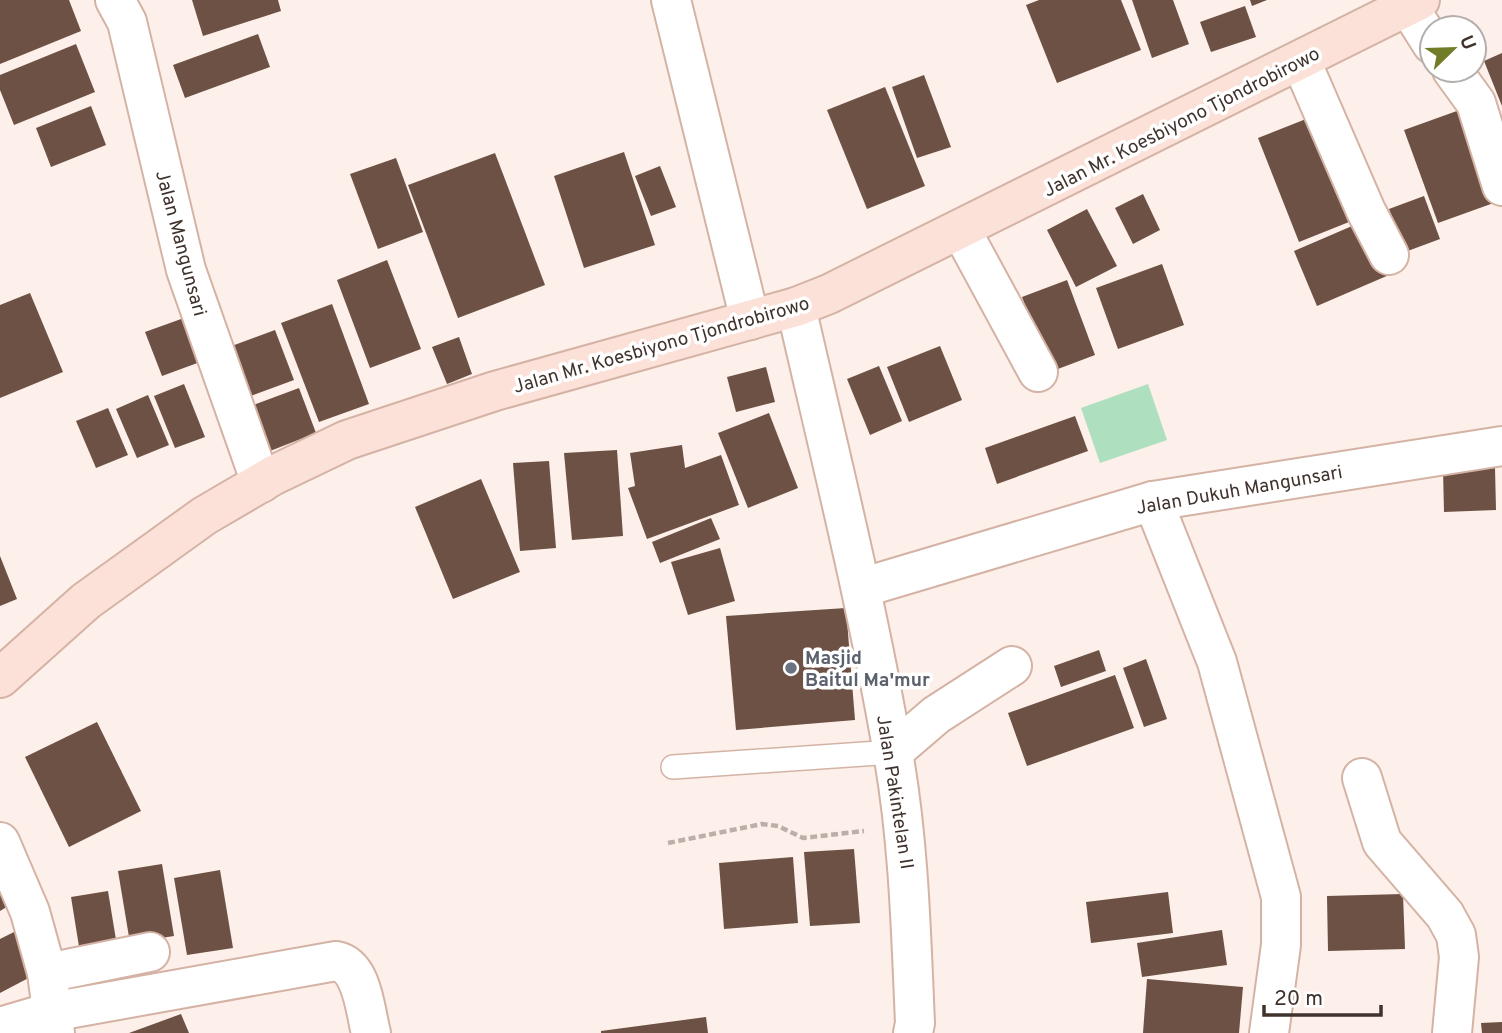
<svg xmlns="http://www.w3.org/2000/svg" width="1502" height="1033" font-family="Overpass,sans-serif">
	<rect width="100%" height="100%" fill="#fdefe9"/>
	<!-- green -->
	<path fill="#aedfbf" d="M1148 384 1167 440 1100 463 1081 408Z"/>
	<!-- building -->
	<g fill="#6d5144">
		<path d="M0 0H69L81 31 0 64Z"/>
		<path d="M192 0H278L281 11 203 36Z"/>
		<path d="M1039 0H1121L1141 50 1057 83 1026 5Z"/>
		<path d="M1132 0H1173L1189 44 1152 58Z"/>
		<path d="M1250 0H1267L1252 6Z"/>
		<path d="M1245 6 1256 37 1211 52 1200 22Z"/>
		<path d="M258 34 270 67 185 98 173 65Z"/>
		<path d="M76 44 95 92 14 125 0 90V75Z"/>
		<path d="M1502 53V106L1484 61Z"/>
		<path d="M924 75 951 147 917 158 892 87Z"/>
		<path d="M885 87 925 186 867 209 827 110Z"/>
		<path d="M91 106 106 145 51 167 36 128Z"/>
		<path d="M1468 107 1502 200 1438 223 1404 130Z"/>
		<path d="M1311 117 1359 218 1299 242 1258 138Z"/>
		<path d="M624 152 655 245 584 268 554 176Z"/>
		<path d="M495 153 545 285 458 318 408 185Z"/>
		<path d="M396 158 423 232 378 249 350 174Z"/>
		<path d="M660 166 676 207 651 216 635 176Z"/>
		<path d="M1143 194 1160 230 1133 244 1115 208Z"/>
		<path d="M1424 196 1440 239 1405 252 1389 209Z"/>
		<path d="M1087 209 1117 266 1076 287 1047 230Z"/>
		<path d="M1366 220 1389 275 1317 306 1294 251Z"/>
		<path d="M387 260 421 349 370 368 337 280Z"/>
		<path d="M1162 264 1184 325 1118 349 1096 288Z"/>
		<path d="M1067 280 1095 355 1050 372 1022 297Z"/>
		<path d="M30 293 63 372 0 398V305Z"/>
		<path d="M332 304 369 404 319 422 281 323Z"/>
		<path d="M195 314 211 358 162 376 145 332Z"/>
		<path d="M275 330 294 380 248 397 229 347Z"/>
		<path d="M459 337 472 374 447 384 432 347Z"/>
		<path d="M940 346 962 400 909 422 887 367Z"/>
		<path d="M879 366 902 421 870 435 847 379Z"/>
		<path d="M766 367 775 402 736 412 727 377Z"/>
		<path d="M184 384 205 437 175 448 154 396Z"/>
		<path d="M299 388 316 433 270 451 253 405Z"/>
		<path d="M148 395 169 445 137 458 116 409Z"/>
		<path d="M108 408 128 455 96 468 76 421Z"/>
		<path d="M769 413 798 488 748 508 718 433Z"/>
		<path d="M1075 416 1088 451 997 484 985 448Z"/>
		<path d="M682 445 685 468 721 455 739 505 647 539 628 488 635 486 630 453Z"/>
		<path d="M617 450 623 536 572 540 564 453Z"/>
		<path d="M549 461 556 548 520 551 513 463Z"/>
		<path d="M1495 468 1496 510 1444 512 1443 469Z"/>
		<path d="M481 479 520 572 453 599 415 507Z"/>
		<path d="M711 518 720 539 660 563 652 542Z"/>
		<path d="M720 548 735 601 688 615 671 562Z"/>
		<path d="M0 556 17 599 0 606Z"/>
		<path d="M846 608 855 720 736 730 726 616Z"/>
		<path d="M1099 650 1106 671 1061 687 1054 666Z"/>
		<path d="M1146 659 1167 719 1144 727 1123 668Z"/>
		<path d="M1115 675 1134 728 1027 766 1008 713Z"/>
		<path d="M97 722 141 811 69 847 25 757Z"/>
		<path d="M854 849 860 923 810 926 804 852Z"/>
		<path d="M793 857 798 923 724 929 719 863Z"/>
		<path d="M162 864 174 936 130 943 118 871Z"/>
		<path d="M220 870 233 948 187 955 174 878Z"/>
		<path d="M0 871 18 900 0 911Z"/>
		<path d="M108 891 118 952 81 959 71 897Z"/>
		<path d="M1168 892 1173 933 1091 943 1086 902Z"/>
		<path d="M1403 894 1405 949 1328 951 1327 896Z"/>
		<path d="M1222 930 1227 965 1142 977 1137 943Z"/>
		<path d="M16 931 38 973 0 993V939Z"/>
		<path d="M1147 979 1243 987 1239 1033H1143Z"/>
		<path d="M181 1014 189 1033H129Z"/>
		<path d="M706 1017 708 1033H601V1031Z"/>
		<path d="M1502 1022V1033H1482L1481 1023Z"/>
	</g>
	<g fill="none" stroke-linecap="round" stroke-linejoin="round">
		<defs>
			<path id="lane" d="M673 767 893 752"/>
			<g id="street">
				<path d="M115 0 127 22 186 270 261 483"/>
				<path d="M671 0 750 320"/>
				<path d="M1408 6 1432 44"/>
				<path d="M1301 61 1366 211 1389 255"/>
				<path d="M1452 70 1476 103 1502 186"/>
				<path d="M961 230 1038 372"/>
				<path d="M796 307C830 455 867 603 893 753 909 842 911 933 915 1023L913 1033"/>
				<path d="M1153 501 1217 662 1281 897V945L1269 1033"/>
				<path d="M861 588 1153 501 1502 446"/>
				<path d="M893 752 936 715 1012 666"/>
				<path d="M1362 778 1382 842 1445 915 1456 935 1459 957 1452 1033"/>
				<path d="M0 842 30 912 47 973 55 1033"/>
				<path d="M47 973 150 952"/>
				<path d="M0 1027 51 1012 336 961C363 966 365 1011 371 1033"/>
			</g>
			<path id="secondary" d="M0 678 86 601 204 516 274 475 347 440 495 391 796 307 829 294 1420 0"/>
		</defs>
		<!-- lane casing -->
		<use href="#lane" stroke="#d4b3a5" stroke-width="26"/>
		<!-- street casing -->
		<use href="#street" stroke="#d4b3a5" stroke-width="42"/>
		<!-- secondary casing -->
		<use href="#secondary" stroke="#d4b3a5" stroke-width="42"/>
		<!-- path -->
		<path stroke="#bcaea8" stroke-width="4.5" stroke-dasharray="7 3.5" stroke-linecap="butt" d="M668 843 762 824 778 826 803 838 864 831"/>
		<!-- lane -->
		<use href="#lane" stroke="#fff" stroke-width="23"/>
		<!-- street -->
		<use href="#street" stroke="#fff" stroke-width="38"/>
		<!-- secondary -->
		<use href="#secondary" stroke="#fce1d9" stroke-width="38"/>
	</g>
	<!-- markers -->
	<circle fill="#6b7280" stroke="#fff" stroke-width="2.5" cx="791" cy="668" r="7"/>
	<g text-anchor="middle" stroke-width="7" stroke-linejoin="round" paint-order="stroke">
		<!-- street labels -->
		<g font-size="19" fill="#40332d" stroke="#fff">
			<text transform="translate(1181 121) rotate(-27)" y="7">Jalan Mr. Koesbiyono Tjondrobirowo</text>
			<text transform="translate(182 243) rotate(75)" y="7">Jalan Mangunsari</text>
			<text transform="translate(661 344) rotate(-16)" y="7">Jalan Mr. Koesbiyono Tjondrobirowo</text>
			<text transform="translate(1239 489) rotate(-10)" y="7">Jalan Dukuh Mangunsari</text>
			<text transform="translate(896 792) rotate(81)" y="7">Jalan Pakintelan II</text>
		</g>
		<!-- worship labels -->
		<g font-size="19" font-weight="bold" fill="#5b616d" stroke="#fff" text-anchor="start">
			<text x="805" y="664">Masjid<tspan x="805" dy="22">Baitul Ma'mur</tspan></text>
		</g>
	</g>
	<!-- north arrow -->
	<g transform="translate(1453 49) rotate(67)"><circle r="33" fill="#ffffff" stroke="#b3adab" stroke-width="2"/>
	<path d="M0-5L12 26L0 18L-12 26Z" fill="#727b25"/>
	<text y="-10" font-size="19" font-weight="bold" text-anchor="middle" fill="#40332d">U</text>
	</g>
	<!-- scale -->
	<path d="M1264 1005v10h117v-10" fill="none" stroke="#40332d" stroke-width="3.5"/>
	<text x="1274" y="1005" font-size="21" fill="#40332d" stroke="#ffffff" stroke-width="5" paint-order="stroke">20 m</text>
</svg>
